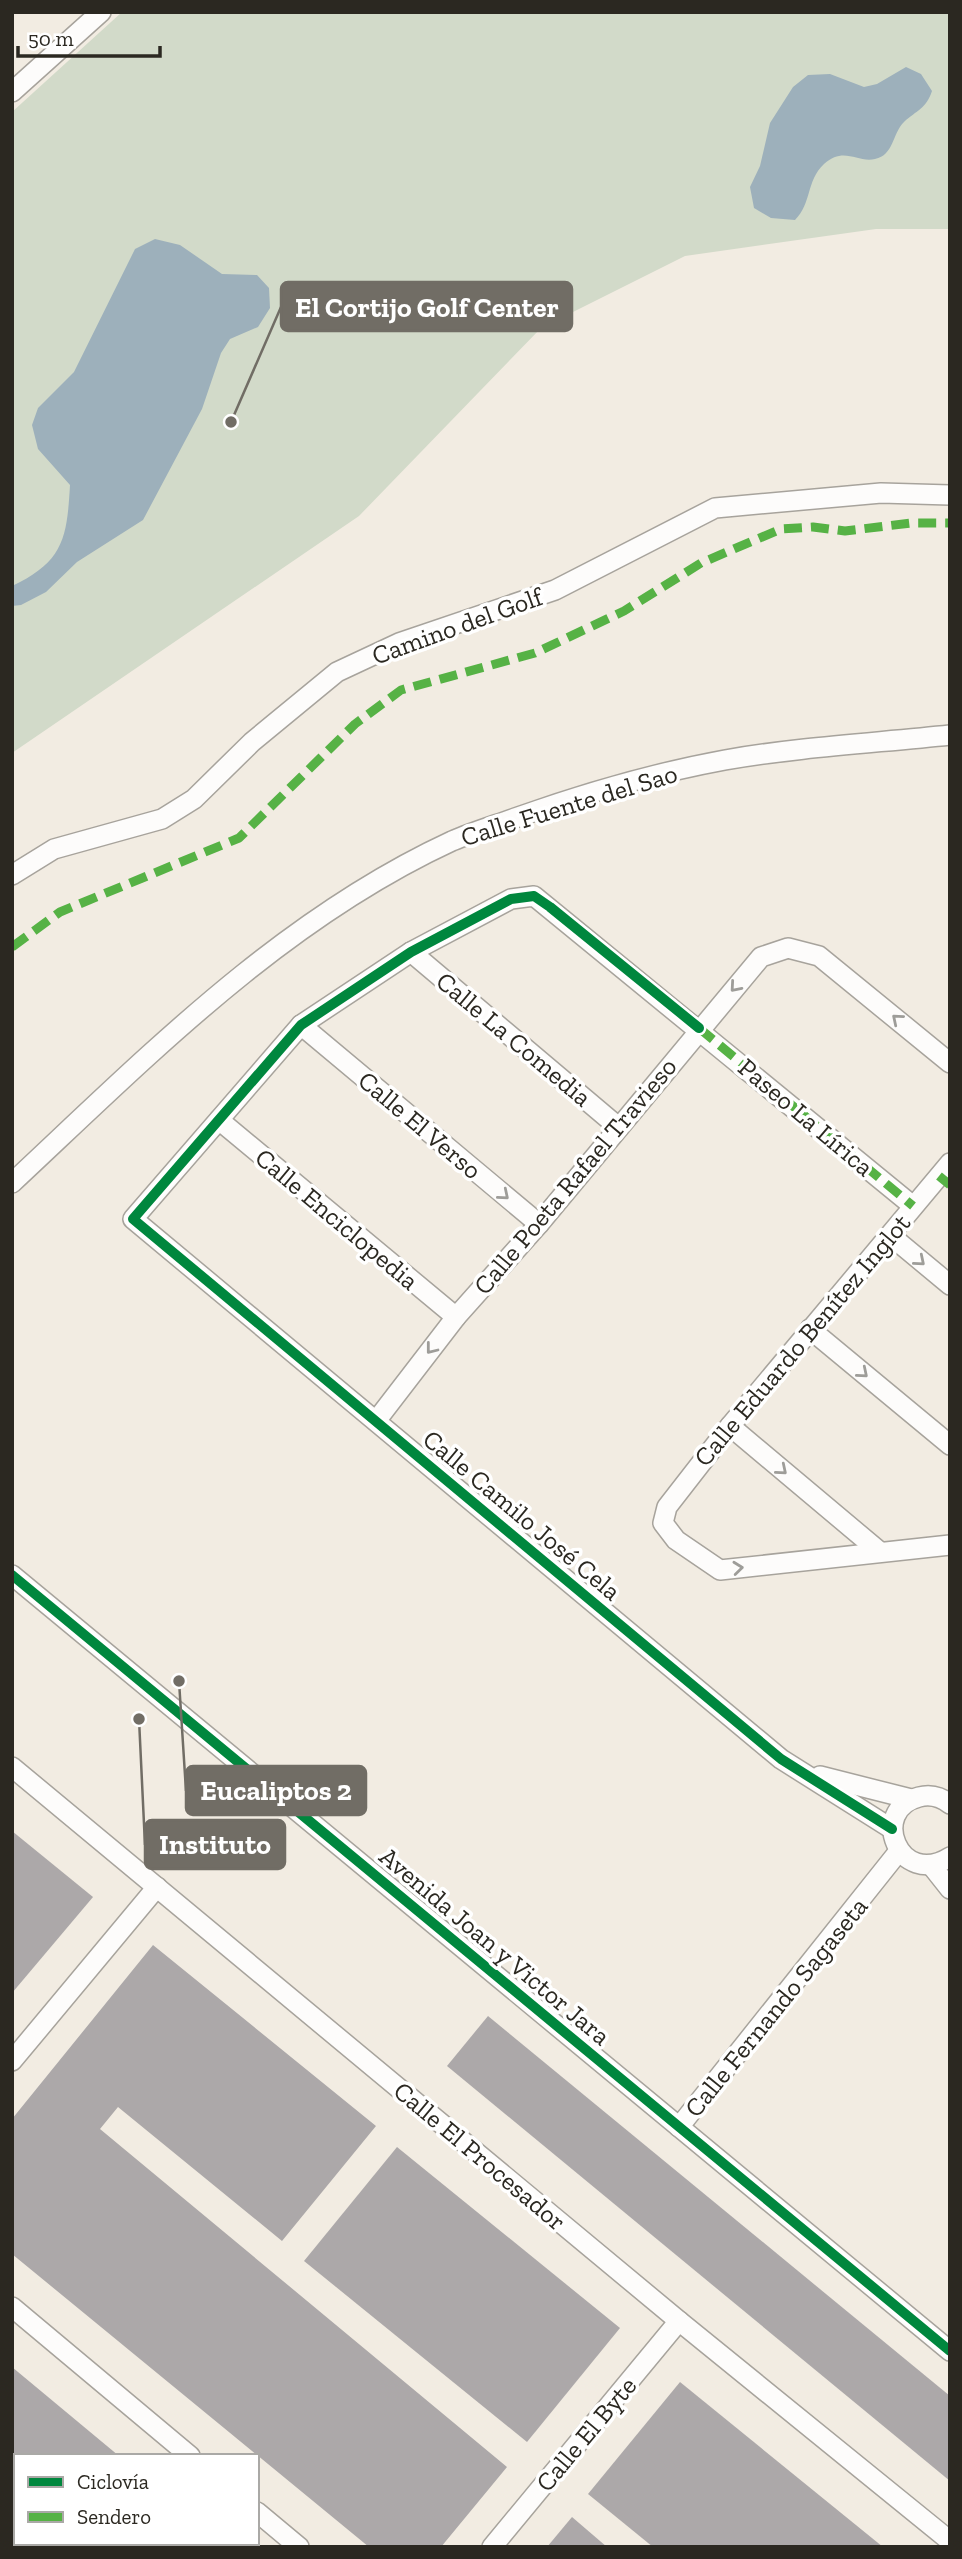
<svg xmlns="http://www.w3.org/2000/svg" width="962" height="2559" font-family="'Zilla Slab',serif">
	<rect width="100%" height="100%" fill="#f2ece2"/>
	<!-- green -->
	<path fill="#d2dac9" d="M122 12H950V229H876L685 256 541 328 359 516 12 753V112Z"/>
	<!-- water -->
	<g fill="#9db0bb">
		<path d="M906 67 921 74 932 91C926 109 917 110 904 122 892 134 894 155 875 159 857 163 844 146 824 164 806 181 812 203 795 220L771 218 754 208 750 187 760 166 770 123 793 87 808 75 830 74 864 87 877 84Z"/>
		<path d="M155 239 180 245 222 274 257 275 269 288 270 308 258 327 230 339 221 353 202 409 143 520 77 562 46 592 21 605 12 606V586C63 562 67 539 70 485L38 449 32 425 38 408 74 372 135 249Z"/>
	</g>
	<!-- building -->
	<g fill="#aca8a9">
		<path d="M12 1831 93 1897 12 1993Z"/>
		<path d="M153 1945 376 2126 282 2241 118 2107 100 2129 507 2467 441 2547H369L12 2254V2119Z"/>
		<path d="M488 2016 950 2396V2481L447 2066Z"/>
		<path d="M397 2147 620 2328 527 2442 304 2261Z"/>
		<path d="M12 2367 119 2456H12Z"/>
		<path d="M680 2382 883 2547H653L588 2494Z"/>
		<path d="M572 2517 607 2547H547Z"/>
	</g>
	<g fill="none" stroke-linecap="round" stroke-linejoin="round">
		<defs>
			<g id="street">
				<path d="M12 92 101 12"/>
				<path d="M12 875 54 849 162 819 194 799 252 742 337 672 399 643 555 590 715 508 881 493 950 495"/>
				<path d="M411 952 617 1126"/>
				<path d="M301 1025 539 1224"/>
				<path d="M219 1120 456 1317"/>
				<path d="M950 1163 730 1426 667 1507 663 1523 676 1540 720 1570 950 1545"/>
				<path d="M12 1183C148 1056 281 920 452 841 473 832 496 825 518 817 586 793 654 773 725 760 799 747 875 743 950 735"/>
				<path d="M891 1236 950 1285"/>
				<path d="M810 1329 950 1445"/>
				<path d="M376 1421 456 1317 539 1224 761 957 788 948 819 956 950 1063"/>
				<path d="M730 1426 880 1552"/>
				<path d="M12 1575 950 2351"/>
				<path d="M12 1767 679 2321 950 2541"/>
				<path d="M820 1776 911 1799"/>
				<path d="M950 1804C941 1797 930 1794 919 1797 868 1810 899 1889 950 1857"/>
				<path d="M892 1829 781 1759 133 1219 301 1025 411 952 511 899 534 896 913 1206"/>
				<path d="M931 1865 950 1889"/>
				<path d="M12 2061 157 1887"/>
				<path d="M679 2127 899 1851"/>
				<path d="M12 2307 190 2456"/>
				<path d="M257 2512 299 2547"/>
				<path d="M492 2547 679 2321"/>
			</g>
		</defs>
		<!-- street casing -->
		<use href="#street" stroke="#a7a39c" stroke-width="22"/>
		<!-- street -->
		<use href="#street" stroke="#fdfcfb" stroke-width="19"/>
		<!-- quiet -->
		<g stroke="#56b245" stroke-width="9" stroke-dasharray="18 9" stroke-linecap="butt">
			<path d="M12 947 60 912 239 838 355 724 401 690 535 653 624 611 701 563 781 529 813 527 845 531 911 523H950"/>
			<path d="M699 1028 913 1206"/>
			<path d="M939 1176 950 1185"/>
		</g>
		<defs>
			<g id="cycleway">
				<path d="M699 1028 550 907 534 896 511 899 411 952 301 1025 133 1219 781 1759 892 1829"/>
				<path d="M12 1575 950 2351"/>
			</g>
		</defs>
		<!-- cycleway casing -->
		<use href="#cycleway" stroke="#fff" stroke-width="15"/>
		<!-- cycleway -->
		<use href="#cycleway" stroke="#00873e" stroke-width="10"/>
	</g>
	<!-- one-way arrows -->
	<defs><path id="oneway-chevron" d="M-2-3.5L2.5 0L-2 3.5" fill="none" stroke-width="1.6" stroke-linecap="round" stroke-linejoin="round" transform="scale(1.75)"/></defs>
	<g stroke="#9e9d99">
		<use href="#oneway-chevron" transform="translate(735 987) rotate(131)"/>
		<use href="#oneway-chevron" transform="translate(897 1019) rotate(-140)"/>
		<use href="#oneway-chevron" transform="translate(504 1195) rotate(40)"/>
		<use href="#oneway-chevron" transform="translate(920 1261) rotate(40)"/>
		<use href="#oneway-chevron" transform="translate(431 1349) rotate(128)"/>
		<use href="#oneway-chevron" transform="translate(863 1373) rotate(40)"/>
		<use href="#oneway-chevron" transform="translate(782 1470) rotate(40)"/>
		<use href="#oneway-chevron" transform="translate(738 1568) rotate(-6)"/>
	</g>
	<g text-anchor="middle" stroke-width="7" stroke-linejoin="round" paint-order="stroke">
		<!-- street labels -->
		<g font-size="26" fill="#2b2821" stroke="#fff">
			<text transform="translate(457 626) rotate(-20)" y="9">Camino del Golf</text>
			<text transform="translate(569 805) rotate(-17)" y="9">Calle Fuente del Sao</text>
			<text transform="translate(514 1039) rotate(40)" y="9">Calle La Comedia</text>
			<text transform="translate(806 1117) rotate(40)" y="9">Paseo La Lírica</text>
			<text transform="translate(420 1125) rotate(40)" y="9">Calle El Verso</text>
			<text transform="translate(575 1176) rotate(-50)" y="9">Calle Poeta Rafael Travieso</text>
			<text transform="translate(337 1219) rotate(40)" y="9">Calle Enciclopedia</text>
			<text transform="translate(802 1340) rotate(-50)" y="9">Calle Eduardo Benítez Inglot</text>
			<text transform="translate(522 1515) rotate(40)" y="9">Calle Camilo José Cela</text>
			<text transform="translate(495 1946) rotate(40)" y="9">Avenida Joan y Victor Jara</text>
			<text transform="translate(776 2007) rotate(-51)" y="9">Calle Fernando Sagaseta</text>
			<text transform="translate(480 2156) rotate(40)" y="9">Calle El Procesador</text>
			<text transform="translate(586 2434) rotate(-50)" y="9">Calle El Byte</text>
		</g>
	</g>
	<!-- callouts -->
	<path fill="none" stroke="#716d65" stroke-width="2.5" d="M231 422L281 307M179 1681L186 1791M139 1719L145 1845"/>
	<g fill="#716d65" stroke="#fff" stroke-width="2.5">
		<circle cx="231" cy="422" r="7"/>
		<circle cx="179" cy="1681" r="7"/>
		<circle cx="139" cy="1719" r="7"/>
	</g>
	<g fill="#716d65" stroke="#716d65" stroke-width="2.5">
		<rect x="281" y="282" width="291" height="49" rx="7"/>
		<rect x="186" y="1766" width="180" height="49" rx="7"/>
		<rect x="145" y="1820" width="140" height="49" rx="7"/>
	</g>
	<g font-size="28" text-anchor="middle" font-weight="bold" fill="#fff">
		<text x="427" y="317">El Cortijo Golf Center</text>
		<text x="276" y="1800">Eucaliptos 2</text>
		<text x="215" y="1854">Instituto</text>
	</g>
	<!-- border -->
	<rect width="962" height="2559" fill="none" stroke="#2b2821" stroke-width="28"/>
	<!-- legend -->
	<rect x="14" y="2454" width="245" height="91" fill="#ffffff" stroke="#aaa9a6" stroke-width="2"/>
	<rect x="28" y="2477" width="35" height="10" fill="#00873e" stroke="#aaa9a6" stroke-width="2"/>
	<text x="77" y="2489" font-size="21" fill="#2b2821">Ciclovía</text>
	<rect x="28" y="2512" width="35" height="10" fill="#56b245" stroke="#aaa9a6" stroke-width="2"/>
	<text x="77" y="2524" font-size="21" fill="#2b2821">Sendero</text>
	<!-- scale -->
	<path d="M18 46v10h142v-10" fill="none" stroke="#2b2821" stroke-width="3.5"/>
	<text x="28" y="46" font-size="21" fill="#2b2821" stroke="#ffffff" stroke-width="5" paint-order="stroke">50 m</text>
</svg>
